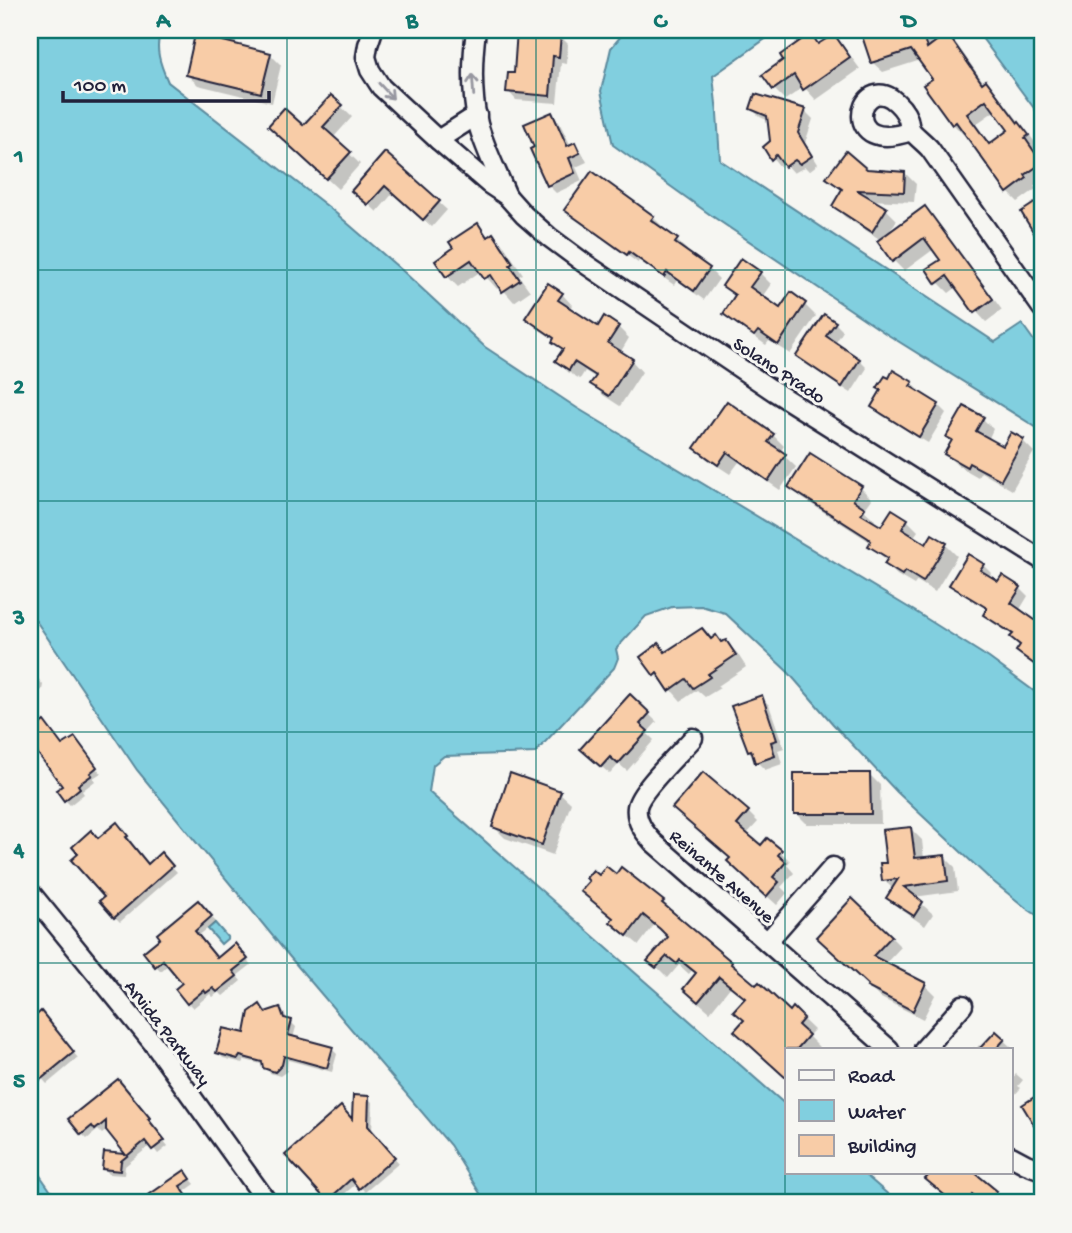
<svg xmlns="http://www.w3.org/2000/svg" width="1072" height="1233" font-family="'Gochi Hand',sans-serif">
	<rect width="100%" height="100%" fill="#f6f6f2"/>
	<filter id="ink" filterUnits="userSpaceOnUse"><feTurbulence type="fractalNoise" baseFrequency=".0143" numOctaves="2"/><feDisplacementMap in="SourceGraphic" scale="14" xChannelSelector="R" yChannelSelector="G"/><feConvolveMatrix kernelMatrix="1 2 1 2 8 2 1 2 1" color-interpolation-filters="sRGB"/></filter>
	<g filter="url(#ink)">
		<!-- water -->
		<g fill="#81cfdf" stroke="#5b8a9d" stroke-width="2">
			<path d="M30 30H162C153 47 161 66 168 82L331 209 405 273 485 347 577 408 916 612 989 658 1042 697 1041 918 1026 908 990 879 897 792 833 724 788 672 725 613 701 606 672 607 646 616 616 649 618 658 614 668 535 753 444 756 433 765 429 792 787 1106V1172H862L898 1203H486L450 1145 289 956 137 770 30 612Z"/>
			<path d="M626 30H778L713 76 717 113 720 160 995 342 1022 324 1042 352V431L885 333 712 216 613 145 601 91 611 48Z"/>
			<path d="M976 30H1042V119Z"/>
			<path d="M215 923 228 938 221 944 208 929Z"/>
			<path d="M30 1161 59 1203H30Z"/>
		</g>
		<!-- shadow -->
		<g fill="#0003" fill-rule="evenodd">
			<path d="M198 30H239L235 46 270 54 281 65 272 103 198 85 187 75Z"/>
			<path d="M862 30H927L932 46 947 36 957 45 984 83 986 82 996 92 1038 146 1033 149 1042 162V180L1034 186 1036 189 1018 202 1008 192 965 132 963 134 953 124 934 79 921 60 883 72 873 63ZM996 110 1010 130 991 145 976 124Z"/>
			<path d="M811 35 820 45 834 36 844 47 860 69 816 100 804 87 785 100 774 89 786 61Z"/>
			<path d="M560 36 568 44 567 64 561 63 557 103 516 100 508 91 515 75Z"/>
			<path d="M331 97 352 117 333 138 360 164 338 189 281 137 303 128Z"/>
			<path d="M752 109 805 111 813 119 805 143 818 164 809 171 805 167 794 173 785 163 780 167 765 148 772 142 769 121 760 117Z"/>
			<path d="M551 114 559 122 571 146 574 144 582 152 587 162 576 167 582 181 556 193 548 185 536 148Z"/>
			<path d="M385 154 447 210 432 227 394 192 377 212 362 198Z"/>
			<path d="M866 171 905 173 916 184 914 202 870 200 886 209 897 220 887 235 925 208 935 219 1002 310 986 322 976 311 957 287 949 293 938 282 942 260 934 249 904 271 893 260 881 240 845 217 834 206 843 191 828 178Z"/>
			<path d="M592 173 653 217 663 227 661 229 677 241 687 250 685 252 709 269 719 279 704 300 677 280 674 285 639 260 638 263 576 219 566 209Z"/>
			<path d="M477 225 489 237 493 235 504 246 523 274 519 276 530 291 514 302 500 286 497 289 481 271 458 287 447 276 456 249Z"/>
			<path d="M760 273 771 284 762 297 781 310 791 295 805 305 816 316 790 354 769 341 766 345 736 324 725 313 736 298 724 286Z"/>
			<path d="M562 294 572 305 569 310 599 329 605 319 618 327 629 338 620 353 632 361 642 372 620 406 603 395 593 384 596 378 585 371 580 379 568 372 557 361 564 351 554 342 555 340 538 329 527 318Z"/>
			<path d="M835 323 843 331 835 344 859 360 867 368 851 393 806 364 798 356Z"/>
			<path d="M912 383 920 391 919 393 938 405 946 413 928 443 881 415 873 407Z"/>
			<path d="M982 418 993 429 988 440 1004 449 1023 441 1034 452 1012 490 981 472 978 477 957 465 946 454 953 442 948 437Z"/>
			<path d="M773 435 784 446 780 452 796 467 780 490 739 462 730 474 707 459 697 448Z"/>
			<path d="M1042 471V485L1037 480Z"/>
			<path d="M791 487 861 488 872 499 864 510 875 520 873 523 882 529 907 520 918 531 913 538 926 546 933 536 946 545 957 556 935 592 917 581 914 585 897 575 886 564 888 561 870 546 872 543 802 498Z"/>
			<path d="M983 565 991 573 988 578 998 584 1020 588 1028 596 1019 611 1042 627V671L1018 651 1022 646 1014 636 993 623 985 615 988 610 959 592 951 584Z"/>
			<path d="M702 630 712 640 722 644 726 642 737 653 746 667 718 686 720 688 705 697 697 690 681 701 667 685 666 686 655 675 642 657 659 646 666 653Z"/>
			<path d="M30 673H34L43 685 42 690 30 698Z"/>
			<path d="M630 696 657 722 647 733 654 740 627 771 619 764 610 774 590 757Z"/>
			<path d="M761 697 769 705 784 748 778 750 782 764 765 770 757 762 754 755 749 750Z"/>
			<path d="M44 723 63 747 79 745 101 773 93 778 95 781 82 791 84 794 70 805 65 800 64 786 30 740V734Z"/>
			<path d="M869 774 880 785 881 824H807L796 813Z"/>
			<path d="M560 793 571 803 553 855 505 838 494 827Z"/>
			<path d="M748 812 758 822 746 835 761 848 781 852 790 861 787 865 794 873 781 887 787 893 777 905 739 871 732 859 684 818Z"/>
			<path d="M911 829 922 840 924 859 944 856 955 867 958 891 914 897 933 914 925 926 899 908 888 898 893 889 884 880 888 864Z"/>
			<path d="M121 830 132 841 130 843 149 866 166 860 177 872 120 922 115 917 106 897 98 840Z"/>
			<path d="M622 870 663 902 742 974 790 1013 793 1010 814 1030 808 1036 819 1047 817 1049H787L746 1020V999L731 986 710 1012 696 1000 698 974 692 970 689 974 679 965 668 978 650 960 669 937 655 924 639 945 623 932 614 919 599 877H616Z"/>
			<path d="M203 907 216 922 198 936 217 960 240 950 251 965 237 976 241 981 223 996 219 992 213 997 210 994 193 1008 188 1003 184 983 169 964 161 971 156 966Z"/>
			<path d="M891 937 901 947 885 964 925 985 935 995 923 1019 879 997 869 987V985L828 947Z"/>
			<path d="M260 1006 266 1013 280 1009 285 1014 287 1020 291 1022 296 1027 293 1038 332 1049 337 1054 332 1072 288 1060 287 1071 280 1076 270 1073 265 1068V1065L245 1060 243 1063 223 1058 218 1053 247 1035Z"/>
			<path d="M41 1013 78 1058 47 1084 30 1065V1023Z"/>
			<path d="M996 1033 1012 1048 1011 1049H972L974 1047 976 1049 979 1045 982 1048Z"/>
			<path d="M1016 1074 1023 1080 1018 1086 1021 1088 1011 1099V1080Z"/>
			<path d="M123 1086 153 1124 151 1125 168 1146 158 1154 151 1145 125 1166 124 1175 109 1174 104 1168 105 1154 129 1156 108 1129 102 1134 98 1130 87 1139 82 1134Z"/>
			<path d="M368 1098 373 1103 372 1132 399 1163 365 1192 357 1183 334 1203H332L288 1155 354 1123Z"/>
			<path d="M934 1172H971L1004 1201 1002 1203H984L982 1201 980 1203H955L928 1179Z"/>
			<path d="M189 1177 195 1184 184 1192 192 1203H150L146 1199Z"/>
			<path d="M414 1198 420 1203H406Z"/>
		</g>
		<!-- building -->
		<g fill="#f8cca7" stroke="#22223b" stroke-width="2" fill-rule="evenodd">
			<path d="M196 30H226L223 41 271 53 261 93 186 75Z"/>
			<path d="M517 30 561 34 559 57 553 56 550 96 506 92 508 73H514Z"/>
			<path d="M860 30H921L927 48 947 33 982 83 986 80 1018 123 1019 122 1029 135 1025 138 1042 163 1025 175 1027 178 1007 193 956 122 952 125 923 85 932 79 911 50 871 63ZM986 100 1008 130 989 144 967 114Z"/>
			<path d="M811 33 818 44 834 34 850 57 803 90 794 75 773 90 762 75 783 60 780 55Z"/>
			<path d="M755 94 806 109 798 133 812 156 800 164 795 160 785 167 776 155 771 160 763 147 770 141 767 116 750 109Z"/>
			<path d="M331 95 343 105 323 127 351 152 326 179 268 126 284 108 303 125Z"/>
			<path d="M552 112 567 146 575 142 580 153 569 158 575 173 547 186 530 149 534 147 524 124Z"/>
			<path d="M846 151 867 169 905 172 904 192 857 190 887 208 872 232 832 206 842 189 826 178Z"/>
			<path d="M385 152 440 201 423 220 385 186 368 205 351 191Z"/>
			<path d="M592 171 654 216 651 220 678 239 675 243 710 268 694 291 667 272 664 277 629 252 627 255 564 210Z"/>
			<path d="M1042 198V246L1021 212Z"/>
			<path d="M925 206 993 299 974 313 947 276 936 284 926 269 940 260 924 238 892 262 877 241Z"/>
			<path d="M478 223 487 237 493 233 513 263 510 265 520 280 502 292 491 275 484 279 471 260 446 277 435 261 453 248 449 242Z"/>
			<path d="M741 258 761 272 750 287 780 308 791 292 806 303 778 345 758 331 754 336 723 314 735 295 722 286Z"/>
			<path d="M548 283 563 293 558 300 598 326 604 316 619 326 608 343 633 359 609 396 590 384 596 376 574 362 569 370 555 361 563 349 552 342 554 338 525 318Z"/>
			<path d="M824 314 836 322 826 336 860 359 842 387 796 356Z"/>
			<path d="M893 370 913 382 910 386 939 404 919 437 871 407 881 390 877 388 885 376 889 378Z"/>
			<path d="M727 401 774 434 768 442 786 454 768 481 727 452 718 465 694 448Z"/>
			<path d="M964 406 984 417 976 431 1003 446 1011 432 1024 439 1001 480 969 463 967 467 944 454 952 440 946 437Z"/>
			<path d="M810 453 862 486 853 500 865 508 861 514 881 526 892 509 908 519 902 529 926 544 932 534 947 543 923 582 905 571 902 575 884 564 888 558 868 546 871 541 868 538 788 487Z"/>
			<path d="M968 554 984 564 980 570 998 581 1002 575 1021 587 1011 603 1042 625V670L1016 651 1020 645 1010 637 1013 634 983 615 987 608 949 585Z"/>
			<path d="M702 628 711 639 716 635 721 642 726 640 736 655 708 674 710 677 693 688 686 679 669 691 657 673 654 676 640 657 659 643 665 652Z"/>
			<path d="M630 694 650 713 640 724 648 731 618 764 610 757 601 767 580 749Z"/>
			<path d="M762 695 777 740 771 742 775 756 755 763 751 750 748 751 731 706Z"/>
			<path d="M44 721 62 745 75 737 97 767 90 773 92 775 78 785 80 788 64 801 56 790 62 786 30 743V732Z"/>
			<path d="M703 772 749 811 737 825 761 845 767 838 782 850 778 855 786 862 773 877 779 882 766 897 727 861 730 858 672 808Z"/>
			<path d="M510 773 561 791 542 845 492 827Z"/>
			<path d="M794 773H870L871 814H794Z"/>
			<path d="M117 822 128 836 126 837 148 864 161 852 173 866 114 918 99 901 104 897 71 860 78 854 72 847 91 830 98 838Z"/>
			<path d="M911 827 915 858 945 855 948 881 904 887 923 902 914 916 886 898 898 879 882 881 880 863H886L882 830Z"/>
			<path d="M606 866 616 874 621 867 664 901 662 903 732 962 731 964 756 985 759 982 790 1011 793 1007 804 1018 798 1025 809 1035 797 1049H787V1079L734 1031 744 1020 733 1011 745 998 719 977 698 1002 683 989 696 973 680 960 677 964 667 956 656 968 647 961 668 937 660 929 643 915 627 936 610 922 613 918 580 891 589 881 586 878 593 870 599 875Z"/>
			<path d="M852 898 892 936 873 956 926 983 913 1011 867 987 868 985 816 937Z"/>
			<path d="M198 900 212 916 195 931 217 958 235 943 248 959 233 971 237 976 217 992 213 988 206 993 204 990 187 1004 175 989 182 983 163 960 155 967 143 952 160 938 157 934Z"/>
			<path d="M260 1004 265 1012 280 1007 284 1018 292 1020 288 1035 333 1047 327 1068 284 1056 282 1065 275 1072 263 1068 262 1062 240 1056 238 1059 216 1053 223 1028 245 1033 249 1012Z"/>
			<path d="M41 1011 74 1052 40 1080 30 1068V1021Z"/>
			<path d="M996 1031 1005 1039 996 1049H979Z"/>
			<path d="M118 1079 150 1118 148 1119 165 1140 152 1150 145 1141 121 1161 120 1171 102 1169 104 1152 125 1154 106 1130V1121L95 1130 92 1126 81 1135 68 1119Z"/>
			<path d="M353 1095 369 1096 368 1126 395 1157 359 1189 351 1179 327 1201 285 1155 341 1106 352 1119Z"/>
			<path d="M1036 1096 1042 1107V1138L1022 1105Z"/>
			<path d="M185 1170 191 1179 180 1186 192 1203H137Z"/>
			<path d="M932 1172H974L997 1191 987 1203H983L973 1195 966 1203H954L925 1179Z"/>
		</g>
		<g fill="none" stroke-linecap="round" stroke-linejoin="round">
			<defs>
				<g id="minor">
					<path d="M373 30 368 45 366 57 370 70 381 87 438 140 489 184 507 196 524 215 549 237 584 263 775 392 1042 560"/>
					<path d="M476 30C472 61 471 93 478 124 485 149 497 172 507 196"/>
					<path d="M911 131C840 156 858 77 891 98 898 103 905 111 908 119 909 123 909 127 911 130 913 134 926 144 930 149L1042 308"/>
					<path d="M438 140 477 115"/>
					<path d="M693 738C680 753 640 790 637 807 635 821 645 833 653 842L889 1049"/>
					<path d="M30 892 153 1043 268 1203"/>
					<path d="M767 942 833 867"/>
					<path d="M924 1049 963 1005"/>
					<path d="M1011 1156 1026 1164 1042 1170"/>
				</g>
			</defs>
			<!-- minor casing -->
			<use href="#minor" stroke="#22223b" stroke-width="23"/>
			<!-- minor -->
			<use href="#minor" stroke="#f6f6f2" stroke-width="18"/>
		</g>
		<!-- one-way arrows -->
		<defs><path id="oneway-shaft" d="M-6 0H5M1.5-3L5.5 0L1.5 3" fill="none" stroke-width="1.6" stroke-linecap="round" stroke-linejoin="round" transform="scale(1.75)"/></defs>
		<g stroke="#9797a0">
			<use href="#oneway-shaft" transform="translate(473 85) rotate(-94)"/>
			<use href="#oneway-shaft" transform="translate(386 91) rotate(47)"/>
		</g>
	</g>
	<!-- grid -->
	<path fill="none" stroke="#0f766e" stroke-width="2" stroke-opacity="0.55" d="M287 30V1203M536 30V1203M785 30V1203M30 270H1042M30 501H1042M30 732H1042M30 963H1042"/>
	<g text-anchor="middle" stroke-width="6" stroke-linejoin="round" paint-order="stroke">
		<!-- street labels -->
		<g font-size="19" fill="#22223b" stroke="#f6f6f2">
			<text transform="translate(780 369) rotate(33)" y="7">Solano Prado</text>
			<text transform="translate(723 875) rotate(41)" y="7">Reinante Avenue</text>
			<text transform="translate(169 1032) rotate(52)" y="7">Arvida Parkway</text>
		</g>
	</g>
	<!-- margin -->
	<rect width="1072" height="1233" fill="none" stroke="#f6f6f2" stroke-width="77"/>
	<!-- legend -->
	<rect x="785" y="1048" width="228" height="126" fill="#f6f6f2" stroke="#a1a1a9" stroke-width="2"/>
	<rect x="799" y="1070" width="35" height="10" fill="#f6f6f2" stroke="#a1a1a9" stroke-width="2"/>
	<text x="848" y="1082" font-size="21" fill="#22223b">Road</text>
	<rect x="799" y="1100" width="35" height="21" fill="#81cfdf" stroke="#a1a1a9" stroke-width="2"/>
	<text x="848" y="1118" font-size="21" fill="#22223b">Water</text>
	<rect x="799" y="1135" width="35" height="21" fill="#f8cca7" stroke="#a1a1a9" stroke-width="2"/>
	<text x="848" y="1152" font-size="21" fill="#22223b">Building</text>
	<!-- scale -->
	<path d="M63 91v10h206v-10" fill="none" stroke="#22223b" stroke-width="3.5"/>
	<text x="74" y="91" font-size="21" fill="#22223b" stroke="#f6f6f2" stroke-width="5" paint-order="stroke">100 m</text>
	<rect x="38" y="38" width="996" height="1156" fill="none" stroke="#0f766e" stroke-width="2.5"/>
	<g font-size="23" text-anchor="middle" font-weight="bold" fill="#0f766e">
		<text x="163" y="27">A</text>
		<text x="412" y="27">B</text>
		<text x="660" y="27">C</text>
		<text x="909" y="27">D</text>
		<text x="19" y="162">1</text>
		<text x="19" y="393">2</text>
		<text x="19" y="624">3</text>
		<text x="19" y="856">4</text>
		<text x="19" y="1087">5</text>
	</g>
</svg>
